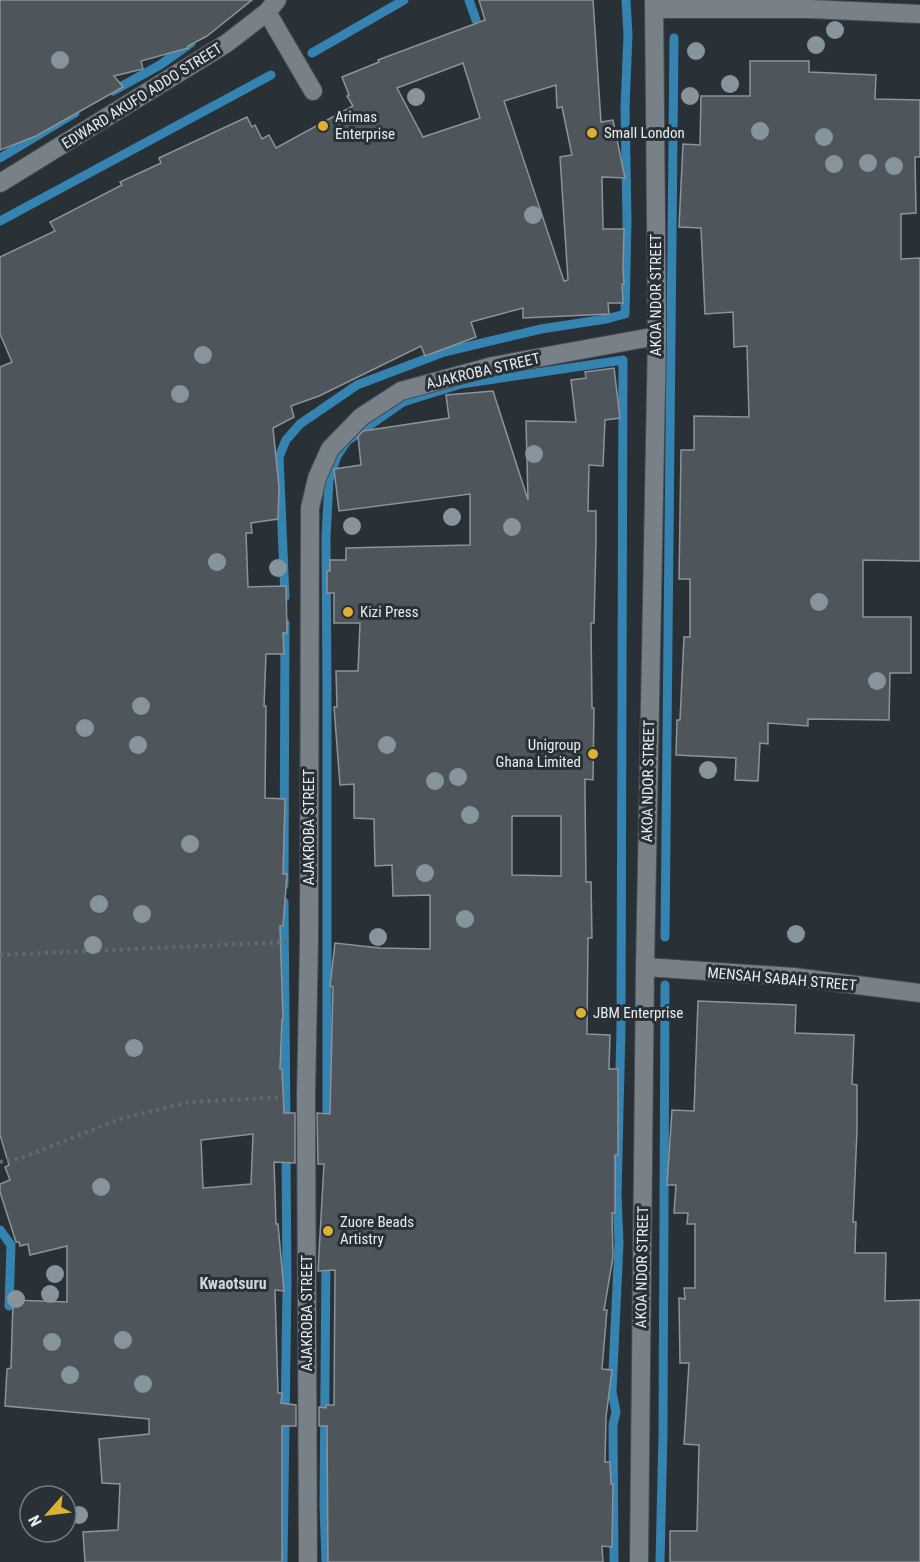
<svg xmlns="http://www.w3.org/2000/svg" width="920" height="1562" font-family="'Roboto Condensed',sans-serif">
	<rect width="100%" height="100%" fill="#293036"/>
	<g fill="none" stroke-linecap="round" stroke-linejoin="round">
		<!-- stream -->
		<g stroke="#3583b0" stroke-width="9">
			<path d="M469 0 476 20"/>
			<path d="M312 53 404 0"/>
			<path d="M113 91 160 65 191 43"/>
			<path d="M0 158 75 113"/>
			<path d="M0 221 271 75"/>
			<path d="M285 597 279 457 286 440 300 424 357 385 444 352 541 329 606 319 625 314 627 221 625 108 628 35 626 0"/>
			<path d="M284 885 285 623"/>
			<path d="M284 902 286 1125"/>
			<path d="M665 937 674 38"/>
			<path d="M327 1125V688L326 538 329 480 337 456 347 441 403 402 461 384 623 360 621 1028 617 1195 619 1243 612 1392 616 1412 613 1425 614 1562"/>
			<path d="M0 1230 11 1245 9 1306"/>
			<path d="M326 1259 324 1505 326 1562"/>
			<path d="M283 1562 287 1285 286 1150"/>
			<path d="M660 1562 663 1434 665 985"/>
		</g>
	</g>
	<!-- building -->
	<g fill="#4e565c" stroke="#8b949a" stroke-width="1.5" fill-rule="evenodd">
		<path d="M0 0H252L207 36 188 46V48L141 61 143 69 114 76 123 87 36 136 0 150Z"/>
		<path d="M479 0H593L601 122 613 120 625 178 602 177 603 229H624L623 271 624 284H622L623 303H608L609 314 523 318V308L471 322 476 337 425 356 421 346 319 396 291 406 294 417 273 428 279 487 278 519 251 523 252 533H246L248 587 286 586 287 633H283L284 654H266L264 706H266L265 798 285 799 283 874H287L283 926H280L283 1019H282L280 1069H282L284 1113H295V1163L274 1162 276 1224H278L284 1291 275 1290 278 1393H282L281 1403 296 1405V1426H282V1562H85L83 1532 118 1530 120 1484 102 1483 99 1439 149 1434V1419L5 1406 7 1369 11 1368 13 1300 67 1302V1246L30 1255 28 1244 20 1246 19 1242H16L0 1192V1184L10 1180 5 1167 9 1165 0 1135V367L12 362 0 334V257L55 231 50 222 122 185 120 182 161 163 159 158 247 117 252 127 255 125 262 139 269 135 276 148 353 106 347 96 349 95 342 77 379 62 378 60 485 20ZM463 63 480 118 423 137 397 88ZM556 85 557 108 562 107 572 155 560 157 568 280 564 281 504 101ZM253 1134 251 1184 203 1188 201 1140Z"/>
		<path d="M750 61H809V72L876 75 875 99 920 100V157H915L916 213 901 214V259L920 258V561L863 560V617H911V673H890L889 720 808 719V726L768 723V744L760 743 758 781 735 780 736 758 676 755 677 720H680L684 637H690V579H679L681 450H694V416L749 417 747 346 734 347 733 312 705 314 701 228 679 227 683 144 700 145 701 96H750Z"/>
		<path d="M614 368 620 418 605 420 603 466 589 465 588 511H596V541L594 623H591L592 708H594L593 780 585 779V795L586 882H591L592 938H588L587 1034 610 1035 609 1069H618V1155H615V1213H612L613 1257 604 1310H607L602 1369 612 1370 606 1417 605 1462H610L611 1484H613L612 1547 602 1546 603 1562H328L327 1426H319V1407L326 1408V1405H334L335 1270 318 1271 324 1164H318L317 1113 330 1114 333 987 330 986 335 943 380 948 430 949V895L393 896 392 865 375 866 374 819 354 818V784L340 785 334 707H337L336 671H358L360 623H334V593H327V571H330V560H346V548L470 545V494L339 511 334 469 361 465 358 436 363 431 449 418 446 395 493 391 528 500 526 421 576 422 571 380 586 378 585 372ZM512 816H561V876L512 875Z"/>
		<path d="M698 1001 796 1005 795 1033 854 1035 852 1084 857 1085V1131L853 1222H856L855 1253H886L885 1301 920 1300V1562H670V1531H697L699 1445 684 1444 689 1363H680L679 1298 685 1299 684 1288H695V1224H687L688 1213H674L676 1185H667L672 1110 694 1111Z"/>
	</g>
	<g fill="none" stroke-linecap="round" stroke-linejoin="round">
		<defs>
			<g id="minor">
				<path d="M654 9H810L920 14"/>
				<path d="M267 12 313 91"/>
				<path d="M0 183 227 43 267 12 277 0"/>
				<path d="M645 967 794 977 920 993"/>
				<path d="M308 1562 306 1095 309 942 310 508 317 478 330 449 361 417 401 391 493 366 657 336"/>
			</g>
			<path id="tertiary" d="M639 1562 645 967 657 336 654 0"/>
		</defs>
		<!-- minor casing -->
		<use href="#minor" stroke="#454b50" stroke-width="20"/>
		<!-- tertiary casing -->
		<use href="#tertiary" stroke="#454b50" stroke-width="20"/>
		<!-- path -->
		<g stroke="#63696e" stroke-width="4" stroke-dasharray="3 4.5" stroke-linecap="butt">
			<path d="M0 955 287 942"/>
			<path d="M0 1162 21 1158 123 1118 190 1102 283 1097"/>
		</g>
		<!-- minor -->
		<use href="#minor" stroke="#788187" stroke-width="18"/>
		<!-- tertiary -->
		<use href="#tertiary" stroke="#788187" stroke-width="18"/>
	</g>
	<!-- trees -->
	<g fill="#86949e">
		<circle cx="835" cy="30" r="9"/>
		<circle cx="816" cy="45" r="9"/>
		<circle cx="696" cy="51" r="9"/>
		<circle cx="60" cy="60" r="9"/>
		<circle cx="730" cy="84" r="9"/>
		<circle cx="690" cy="96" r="9"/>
		<circle cx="416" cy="97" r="9"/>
		<circle cx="760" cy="131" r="9"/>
		<circle cx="824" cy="137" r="9"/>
		<circle cx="868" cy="163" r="9"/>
		<circle cx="834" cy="164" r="9"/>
		<circle cx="894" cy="166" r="9"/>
		<circle cx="533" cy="215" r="9"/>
		<circle cx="203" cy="355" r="9"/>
		<circle cx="180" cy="394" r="9"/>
		<circle cx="534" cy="454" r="9"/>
		<circle cx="452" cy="517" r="9"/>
		<circle cx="352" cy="526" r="9"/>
		<circle cx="512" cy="527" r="9"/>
		<circle cx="217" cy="562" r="9"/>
		<circle cx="278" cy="568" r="9"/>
		<circle cx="819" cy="602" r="9"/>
		<circle cx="877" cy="681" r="9"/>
		<circle cx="141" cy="706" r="9"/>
		<circle cx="85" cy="728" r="9"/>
		<circle cx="138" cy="745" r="9"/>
		<circle cx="387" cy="745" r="9"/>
		<circle cx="708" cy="770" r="9"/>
		<circle cx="458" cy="777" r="9"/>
		<circle cx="435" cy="781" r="9"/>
		<circle cx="470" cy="815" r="9"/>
		<circle cx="190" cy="844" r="9"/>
		<circle cx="425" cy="873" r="9"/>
		<circle cx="99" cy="904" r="9"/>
		<circle cx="142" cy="914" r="9"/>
		<circle cx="465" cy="919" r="9"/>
		<circle cx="796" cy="934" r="9"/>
		<circle cx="378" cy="937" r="9"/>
		<circle cx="93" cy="945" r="9"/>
		<circle cx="134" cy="1048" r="9"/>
		<circle cx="101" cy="1187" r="9"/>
		<circle cx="55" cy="1274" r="9"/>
		<circle cx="50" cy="1294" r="9"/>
		<circle cx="16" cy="1299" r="9"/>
		<circle cx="123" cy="1340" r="9"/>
		<circle cx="52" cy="1342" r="9"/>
		<circle cx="70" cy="1375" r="9"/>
		<circle cx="143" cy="1384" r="9"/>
		<circle cx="79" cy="1515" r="9"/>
	</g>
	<!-- markers -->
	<g fill="#deb133" stroke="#293036" stroke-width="2">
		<circle cx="323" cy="126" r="6"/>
		<circle cx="592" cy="133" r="6"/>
		<circle cx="348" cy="612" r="6"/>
		<circle cx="593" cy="754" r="6"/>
		<circle cx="581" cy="1013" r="6"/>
		<circle cx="328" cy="1231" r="6"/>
	</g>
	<g text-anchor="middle" stroke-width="6" stroke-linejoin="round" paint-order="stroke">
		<!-- street labels -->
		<g font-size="15" fill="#e8edf0" stroke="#293036">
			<text transform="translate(142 96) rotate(-32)" y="5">EDWARD AKUFO ADDO STREET</text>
			<text transform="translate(656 295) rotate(-90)" y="5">AKOA NDOR STREET</text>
			<text transform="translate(483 371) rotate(-13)" y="5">AJAKROBA STREET</text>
			<text transform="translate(648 781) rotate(-89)" y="5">AKOA NDOR STREET</text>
			<text transform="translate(309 827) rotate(-90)" y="5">AJAKROBA STREET</text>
			<text transform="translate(782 979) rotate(5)" y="5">MENSAH SABAH STREET</text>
			<text transform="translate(642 1267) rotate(-89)" y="5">AKOA NDOR STREET</text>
			<text transform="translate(307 1313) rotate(-90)" y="5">AJAKROBA STREET</text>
		</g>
		<!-- poi labels -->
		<g font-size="15" fill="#e8edf0" stroke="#293036" text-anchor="start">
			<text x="335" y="122">Arimas<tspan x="335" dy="17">Enterprise</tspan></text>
			<text x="604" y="138">Small London</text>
			<text x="360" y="617">Kizi Press</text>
			<text x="581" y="750" text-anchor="end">Unigroup<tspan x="581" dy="17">Ghana Limited</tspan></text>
			<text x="593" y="1018">JBM Enterprise</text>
			<text x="340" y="1227">Zuore Beads<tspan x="340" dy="17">Artistry</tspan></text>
		</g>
		<!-- neighbourhood labels -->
		<g font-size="16" font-weight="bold" fill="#ced8df" stroke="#293036">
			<text x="233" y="1289">Kwaotsuru</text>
		</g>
	</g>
	<!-- north arrow -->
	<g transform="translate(48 1514) rotate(242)"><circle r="28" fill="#293036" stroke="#757c80" stroke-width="1.5"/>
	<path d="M0-4.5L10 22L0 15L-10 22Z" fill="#deb133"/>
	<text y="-9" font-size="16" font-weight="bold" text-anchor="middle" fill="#e8edf0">N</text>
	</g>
</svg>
